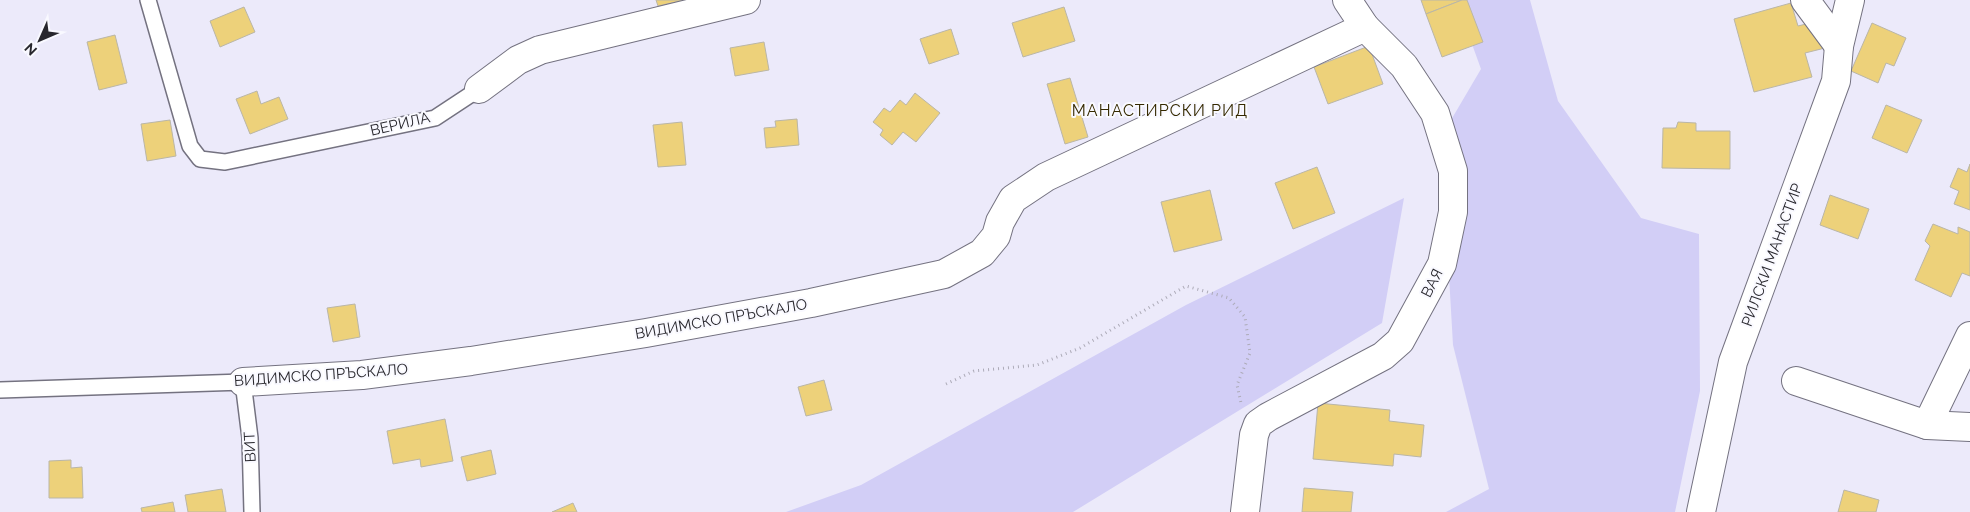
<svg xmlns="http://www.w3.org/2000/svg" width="1970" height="512" font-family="Raleway,sans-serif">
	<rect width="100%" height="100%" fill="#eceafa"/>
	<!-- green -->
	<g fill="#d2cef6">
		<path d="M1456 0H1530L1558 101 1641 218 1699 234 1700 391 1675 512H1446L1489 489 1453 345 1441 137 1481 69Z"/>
		<path d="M1404 198 1382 323 1073 512H786L861 485 1186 305Z"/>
	</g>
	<!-- building -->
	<g fill="#edd17a" stroke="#bab6a7">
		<path d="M656 0H684L658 6Z"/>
		<path d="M1421 0H1462L1426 14Z"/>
		<path d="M1462 0H1467L1483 42 1442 57 1426 14Z"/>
		<path d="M1791 3 1798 26 1818 21 1825 48 1805 53 1812 77 1754 92 1734 19Z"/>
		<path d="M244 7 255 32 220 47 210 21Z"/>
		<path d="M1064 7 1075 41 1023 57 1012 23Z"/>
		<path d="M1872 23 1906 38 1894 66 1886 63 1878 83 1851 71Z"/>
		<path d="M951 29 959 54 929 64 920 39Z"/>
		<path d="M115 35 127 83 99 90 87 42Z"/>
		<path d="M764 42 769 70 735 76 730 48Z"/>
		<path d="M1369 46 1383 84 1328 104 1314 67Z"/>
		<path d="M1070 78 1088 137 1065 144 1047 84Z"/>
		<path d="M257 91 261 104 279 97 288 119 250 134 236 99Z"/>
		<path d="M915 93 940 113 916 142 903 132 892 145 880 135 883 130 873 122 884 108 890 112 900 100 906 105Z"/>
		<path d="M1886 105 1922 120 1907 153 1872 138Z"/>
		<path d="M797 119 799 145 766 148 764 128 776 127 775 121Z"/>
		<path d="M170 120 176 156 147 161 141 124Z"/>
		<path d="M682 122 686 165 658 167 653 125Z"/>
		<path d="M1678 122 1696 123V131H1730V169L1662 168 1663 128H1676Z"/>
		<path d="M1970 164V210L1954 204 1959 191 1950 187 1958 168 1967 172Z"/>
		<path d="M1317 167 1335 213 1293 229 1275 183Z"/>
		<path d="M1210 190 1222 240 1174 252 1161 202Z"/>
		<path d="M1830 195 1869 209 1858 239 1820 225Z"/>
		<path d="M1933 224 1958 234V227L1970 232V276L1962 273 1951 297 1915 280 1930 246 1925 241Z"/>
		<path d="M355 304 360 337 333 342 327 308Z"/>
		<path d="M824 380 832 410 806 416 798 387Z"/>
		<path d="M1318 403 1390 410 1389 421 1424 425 1421 457 1394 454 1393 466 1313 459Z"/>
		<path d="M445 419 453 461 421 467 420 459 393 464 387 431Z"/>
		<path d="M491 450 496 474 467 481 461 457Z"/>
		<path d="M71 460V468L82 467 83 498H49V461Z"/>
		<path d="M1304 488 1353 492 1351 512H1302Z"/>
		<path d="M222 489 226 512H188L185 495Z"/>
		<path d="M1844 490 1879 500 1876 512H1838Z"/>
		<path d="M173 502 175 512H142L141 508Z"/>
		<path d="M573 503 577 512H552Z"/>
	</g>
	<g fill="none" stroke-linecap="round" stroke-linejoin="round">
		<defs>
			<g id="lane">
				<path d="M148 0 190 146 200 159 225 162 435 118 479 89"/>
				<path d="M0 390 243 382 250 438 252 512"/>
			</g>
			<g id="street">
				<path d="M1805 0 1839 46"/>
				<path d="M479 89 518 60 540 50 746 0"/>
				<path d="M1796 381 1927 425 1970 427"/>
				<path d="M243 382 362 375 471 361 646 333 811 303 944 274 982 253 996 236 1000 222 1013 199 1046 177 1365 27"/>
				<path d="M1927 425 1970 336"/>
				<path d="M1245 512 1254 435 1258 424 1268 417 1383 356 1400 341 1442 264 1453 212V171L1435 113 1404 66 1365 27 1347 0"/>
				<path d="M1701 512 1733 362 1836 81 1839 46 1850 0"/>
			</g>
		</defs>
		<!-- lane casing -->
		<use href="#lane" stroke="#747280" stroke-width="18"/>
		<!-- street casing -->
		<use href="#street" stroke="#747280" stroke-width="30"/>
		<!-- path -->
		<path stroke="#adabb8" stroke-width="3" stroke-dasharray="1 4" stroke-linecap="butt" d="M946 384 974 371 1037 365 1080 348 1186 286 1229 298 1245 317 1250 353 1237 385 1241 403"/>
		<!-- lane -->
		<use href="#lane" stroke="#fff" stroke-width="15"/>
		<!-- street -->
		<use href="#street" stroke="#fff" stroke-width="28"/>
	</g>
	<g text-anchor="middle" stroke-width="4" stroke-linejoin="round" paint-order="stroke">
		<!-- street labels -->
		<g font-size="15" fill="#28272d" stroke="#f9f9ff">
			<text transform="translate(400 124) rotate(-13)" y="5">ВЕРИЛА</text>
			<text transform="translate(1772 255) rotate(-70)" y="5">РИЛСКИ МАНАСТИР</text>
			<text transform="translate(1432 283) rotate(-63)" y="5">ВАЯ</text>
			<text transform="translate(721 319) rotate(-10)" y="5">ВИДИМСКО ПРЪСКАЛО</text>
			<text transform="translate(321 375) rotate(-4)" y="5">ВИДИМСКО ПРЪСКАЛО</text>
			<text transform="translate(250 447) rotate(-93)" y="5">ВИТ</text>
		</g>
		<!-- neighbourhood labels -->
		<g font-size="16" letter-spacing="1" fill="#352900" stroke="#f9f9ff">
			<text x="1160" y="116">МАНАСТИРСКИ РИД</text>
		</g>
	</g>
	<!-- north arrow -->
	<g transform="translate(40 40) rotate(225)" stroke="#f9f9ff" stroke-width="4" paint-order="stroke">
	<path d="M0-4L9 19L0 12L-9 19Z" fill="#28272d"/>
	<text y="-8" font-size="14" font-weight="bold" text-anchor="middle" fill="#28272d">N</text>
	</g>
</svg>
